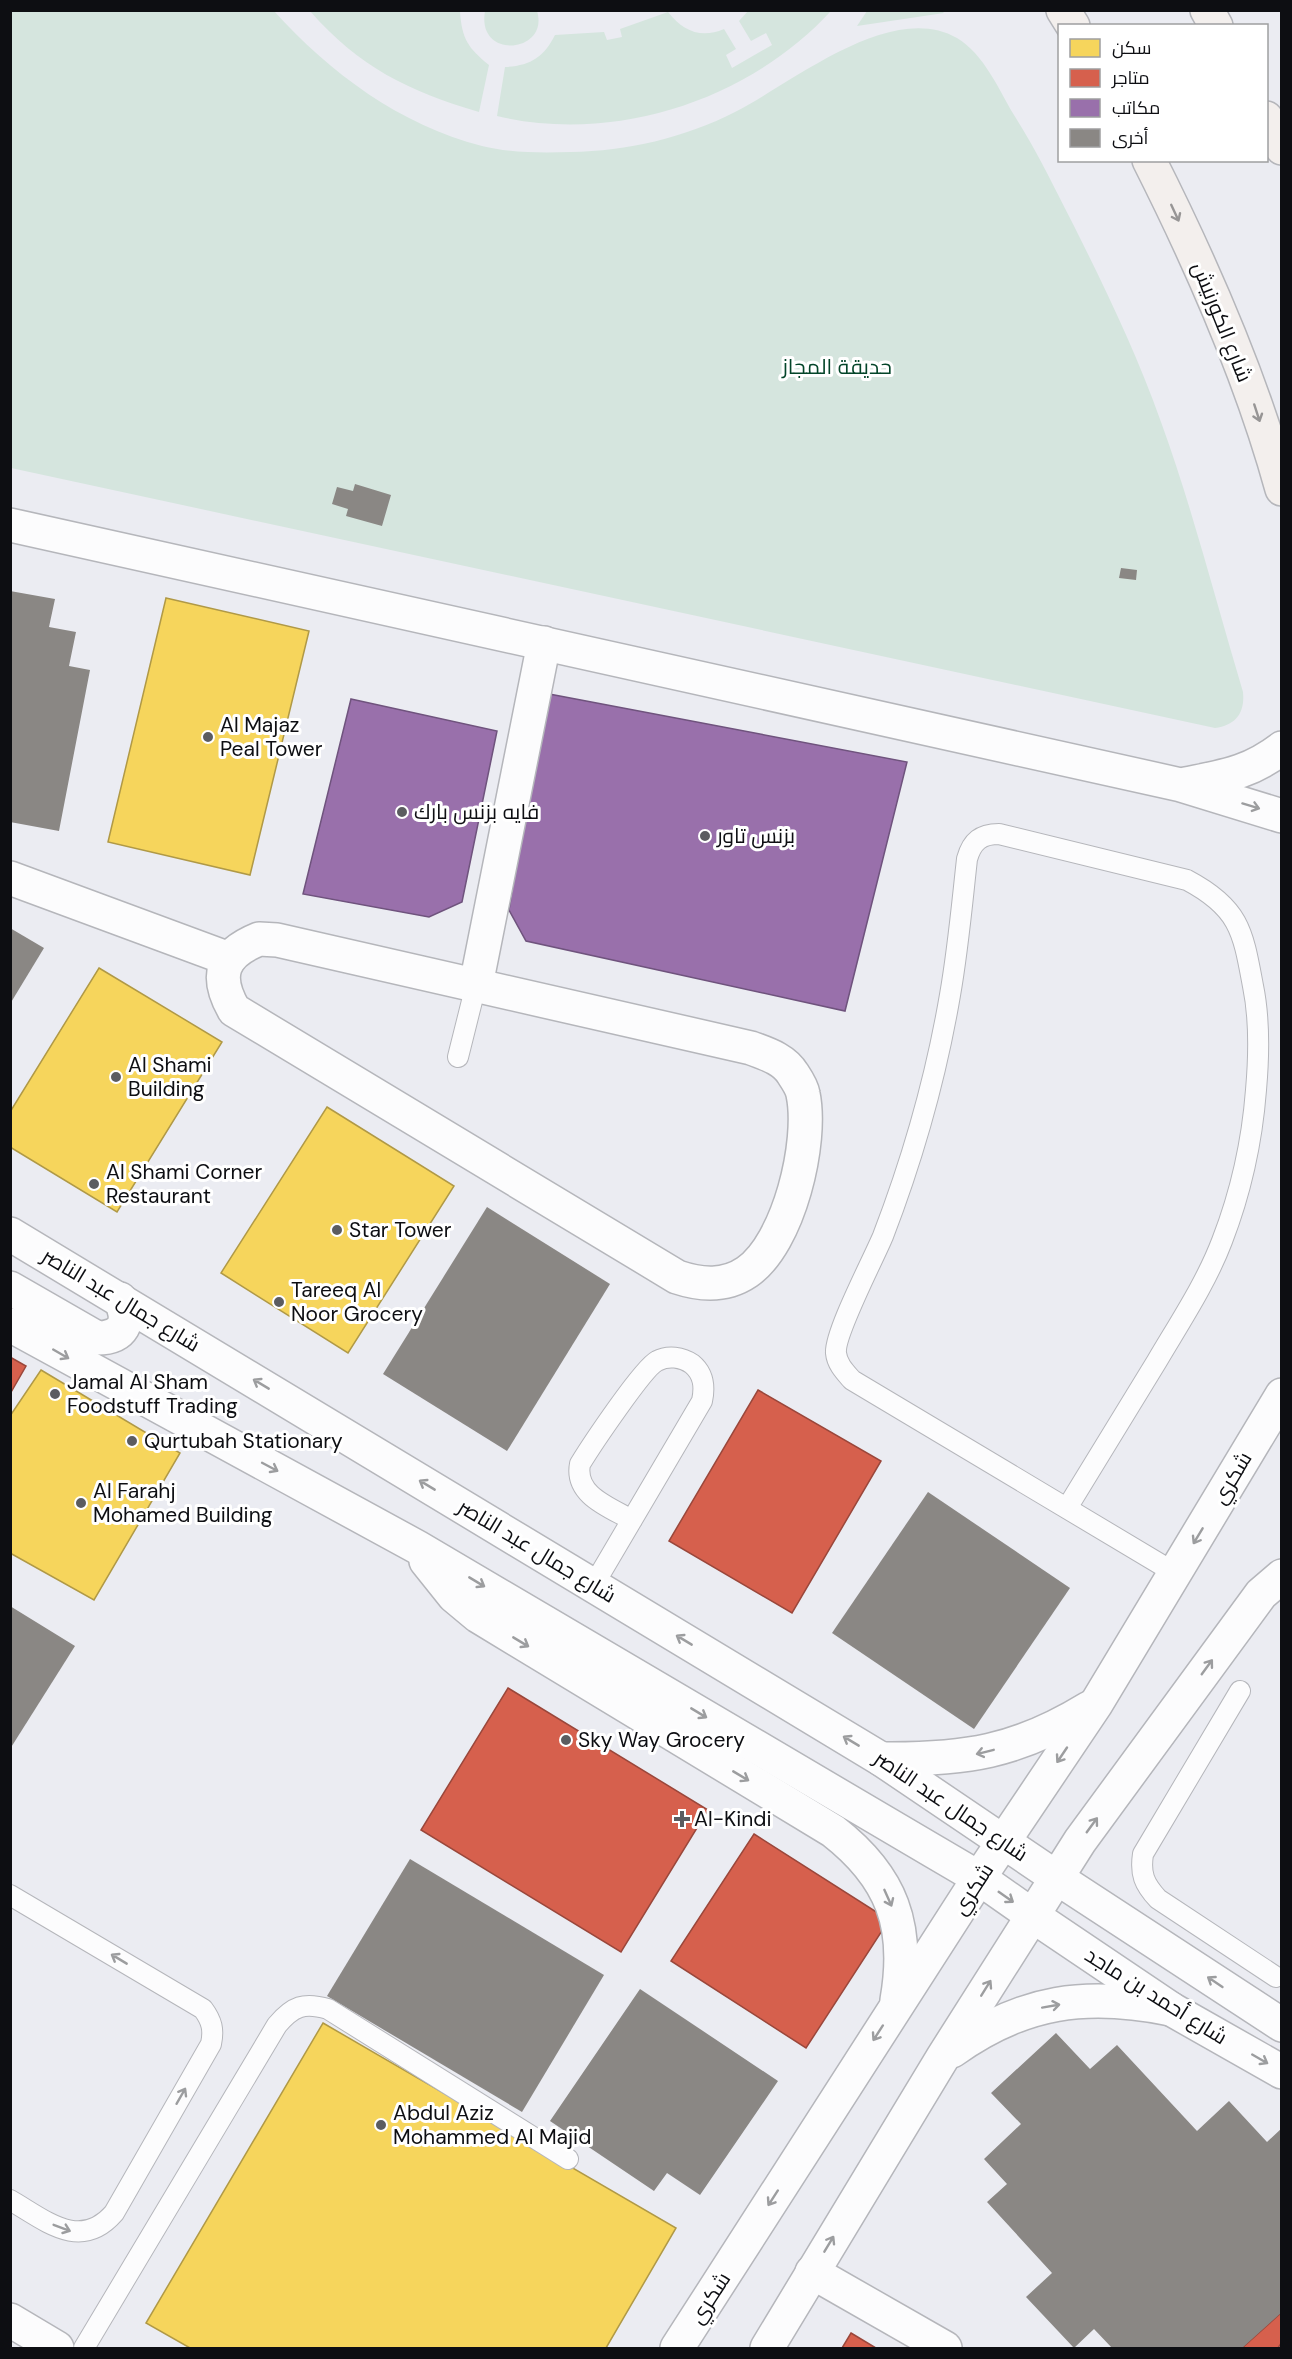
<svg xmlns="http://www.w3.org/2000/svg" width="1292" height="2359" font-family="'DM Sans',Cairo,sans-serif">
	<rect width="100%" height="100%" fill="#ebecf2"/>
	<!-- green -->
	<g fill="#d5e5de">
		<path d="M10 11H274C330 73 400 125 482 146 510 153 542 153 571 152 627 151 684 138 735 112 792 83 891 0 957 38 984 54 999 90 1014 115 1037 151 1055 189 1074 226 1106 290 1137 354 1161 422 1193 510 1216 602 1243 692 1245 713 1236 725 1215 728L11 468Z"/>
		<path d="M310 11H457L460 12C462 39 468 48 489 65L479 112C408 91 359 67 310 11Z"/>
		<path d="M485 11H537C550 53 476 61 485 11Z"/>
		<path d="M748 11H831C749 100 615 144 497 116L505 67C530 66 544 57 555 35L604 32 607 40 622 37 620 29 668 12C683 31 701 39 724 29L736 49 726 55 732 68 772 45 766 33 751 41 739 21Z"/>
		<path d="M942 11 944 13 857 26 867 11Z"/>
	</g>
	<!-- homes -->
	<g fill="#f6d55c" stroke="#b09946" stroke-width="1.5">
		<path d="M166 598 309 631 250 875 108 842Z"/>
		<path d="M99 968 222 1042 117 1212 10 1147V1112Z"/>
		<path d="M327 1107 454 1186 348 1353 221 1273Z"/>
		<path d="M41 1370 180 1453 94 1600 10 1553V1416Z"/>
		<path d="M323 2023 676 2228 606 2348H190L146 2323Z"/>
	</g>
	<!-- shops -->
	<g fill="#d6604d" stroke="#9a473b" stroke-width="1.5">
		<path d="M10 1357 26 1366 10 1394Z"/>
		<path d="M758 1390 881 1461 792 1613 669 1541Z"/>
		<path d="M508 1688 708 1810 621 1952 421 1830Z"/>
		<path d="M754 1834 889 1920 806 2048 671 1961Z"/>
		<path d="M1282 2312V2342L1278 2348H1242Z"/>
		<path d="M851 2333 876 2348H842Z"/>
	</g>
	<!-- offices -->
	<g fill="#9970ab" stroke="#6f537d" stroke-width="1.5">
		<path d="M544 693 907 762 845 1011 526 941 509 910Z"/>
		<path d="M351 699 497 731 462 902 429 917 303 894Z"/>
	</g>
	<!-- building -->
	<g fill="#8a8784">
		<path d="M355 484 391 495 382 526 346 516 348 509 332 504 337 487 353 491Z"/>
		<path d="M1121 568 1137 570 1136 580 1119 578Z"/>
		<path d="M10 591 55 599 49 627 76 632 69 666 90 670 59 831 10 822Z"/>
		<path d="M10 928 44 948 10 1004Z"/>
		<path d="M487 1207 610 1284 507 1451 383 1374Z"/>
		<path d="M928 1492 1070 1588 974 1729 832 1633Z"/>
		<path d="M10 1606 75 1646 10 1749Z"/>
		<path d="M410 1859 604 1975 522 2112 327 1996Z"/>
		<path d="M640 1989 778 2081 700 2195 667 2173 654 2191 550 2121Z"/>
		<path d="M1056 2033 1090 2069 1117 2045 1197 2131 1229 2101 1267 2142 1282 2128V2312L1242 2348H1112L1094 2329 1074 2348 1026 2297 1052 2273 987 2202 1007 2184 984 2159 1021 2124 991 2093Z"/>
	</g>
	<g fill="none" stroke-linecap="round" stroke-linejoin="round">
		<defs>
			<g id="service">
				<path d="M458 1057 476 985"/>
				<path d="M1067 1508C1097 1459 1127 1410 1157 1361 1180 1322 1206 1283 1222 1241 1241 1192 1252 1142 1256 1090 1259 1056 1260 1020 1253 986 1243 932 1240 908 1187 880L999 834C981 834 972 841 967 859 962 904 958 950 950 995 936 1077 913 1158 883 1236 873 1260 834 1334 836 1353 837 1364 845 1372 852 1380L1175 1573"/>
				<path d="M593 1586 702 1401C705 1387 704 1374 692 1364 682 1357 668 1355 657 1361 643 1368 591 1446 580 1464 574 1495 609 1507 632 1520"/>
				<path d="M1240 1691 1143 1854C1140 1874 1144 1884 1158 1899L1276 1977"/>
				<path d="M10 1895 203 2009C212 2021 214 2030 211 2044L114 2213C80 2252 45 2220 10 2200"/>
				<path d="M84 2348 277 2025C293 2006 304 2002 328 2009L568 2159"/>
			</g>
			<g id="minor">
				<path d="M10 525 1181 785 1282 816"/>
				<path d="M1186 784C1225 776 1249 773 1282 748"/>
				<path d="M10 878 229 959"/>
				<path d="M259 939 277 940 751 1048C767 1054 784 1059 793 1074 797 1080 802 1088 803 1094 813 1142 789 1243 747 1272 725 1287 701 1285 677 1277L234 1010C214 975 222 954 259 939Z"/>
				<path d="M476 985 544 643"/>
				<path d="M1057 1878 1282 2025"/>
				<path d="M1033 1916 1171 2009 1282 2072"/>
				<path d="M812 2272 945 2348"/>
				<path d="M10 2320 57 2348"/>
			</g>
			<g id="tertiary">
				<path d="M10 1234 881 1759 1057 1878"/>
				<path d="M10 1288 97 1338C123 1338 132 1322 120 1299"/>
				<path d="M10 1325 417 1547 933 1851 979 1878 1033 1916"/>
				<path d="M426 1561 454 1596 478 1616 833 1831C892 1877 910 1926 897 2000"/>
				<path d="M881 1759C965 1760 1017 1752 1089 1708"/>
				<path d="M952 2051C1023 2000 1087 1992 1171 2009"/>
				<path d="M677 2348 979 1878 1096 1704 1282 1395"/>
				<path d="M767 2348 943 2057 1080 1841 1261 1594 1282 1576"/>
			</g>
			<g id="secondary">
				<path d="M1063 10 1073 26"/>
				<path d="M1207 10 1216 26"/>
				<path d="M1266 118 1282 148"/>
				<path d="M1149 160C1202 265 1251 376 1282 489"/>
			</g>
		</defs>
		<!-- service casing -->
		<use href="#service" stroke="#b5b6bb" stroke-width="22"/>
		<!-- minor casing -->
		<use href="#minor" stroke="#b5b6bb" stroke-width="36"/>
		<!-- tertiary casing -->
		<use href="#tertiary" stroke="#b5b6bb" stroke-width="36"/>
		<!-- secondary casing -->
		<use href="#secondary" stroke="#b5b6bb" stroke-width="36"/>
		<!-- service -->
		<use href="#service" stroke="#fcfcfd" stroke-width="20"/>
		<!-- minor -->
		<use href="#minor" stroke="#fcfcfd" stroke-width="33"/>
		<!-- tertiary -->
		<use href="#tertiary" stroke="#fcfcfd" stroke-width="33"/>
		<!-- secondary -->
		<use href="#secondary" stroke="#f3efed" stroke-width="33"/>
	</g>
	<!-- one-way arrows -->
	<defs><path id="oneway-shaft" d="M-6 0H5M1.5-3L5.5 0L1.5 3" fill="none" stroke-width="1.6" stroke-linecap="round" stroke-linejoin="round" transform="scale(1.5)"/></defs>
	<g stroke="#979595">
		<use href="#oneway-shaft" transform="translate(1175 213) rotate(65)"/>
		<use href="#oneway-shaft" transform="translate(1257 413) rotate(72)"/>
	</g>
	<g stroke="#9c9d9f">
		<use href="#oneway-shaft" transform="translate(1251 806) rotate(17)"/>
		<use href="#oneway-shaft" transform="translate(61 1354) rotate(30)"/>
		<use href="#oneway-shaft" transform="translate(261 1384) rotate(-149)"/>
		<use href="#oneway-shaft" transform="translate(270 1467) rotate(28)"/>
		<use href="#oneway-shaft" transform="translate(427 1485) rotate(-149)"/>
		<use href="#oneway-shaft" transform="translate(1198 1536) rotate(121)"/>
		<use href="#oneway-shaft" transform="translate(477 1582) rotate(31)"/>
		<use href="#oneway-shaft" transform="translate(684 1640) rotate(-149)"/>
		<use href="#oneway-shaft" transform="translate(521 1642) rotate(31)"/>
		<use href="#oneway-shaft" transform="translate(1207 1667) rotate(-54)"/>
		<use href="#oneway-shaft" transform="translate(699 1713) rotate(31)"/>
		<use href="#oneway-shaft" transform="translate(851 1741) rotate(-149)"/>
		<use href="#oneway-shaft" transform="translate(985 1752) rotate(166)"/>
		<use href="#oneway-shaft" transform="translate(1062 1755) rotate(124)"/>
		<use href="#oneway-shaft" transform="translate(741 1776) rotate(31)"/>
		<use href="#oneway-shaft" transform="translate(1092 1825) rotate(-54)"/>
		<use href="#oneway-shaft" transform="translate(1006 1897) rotate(35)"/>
		<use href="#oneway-shaft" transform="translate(888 1898) rotate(66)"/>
		<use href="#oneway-shaft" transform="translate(119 1959) rotate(-149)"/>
		<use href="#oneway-shaft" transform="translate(1215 1982) rotate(-146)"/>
		<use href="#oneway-shaft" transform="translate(986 1988) rotate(-58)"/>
		<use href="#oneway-shaft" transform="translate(1051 2006) rotate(-10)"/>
		<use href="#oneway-shaft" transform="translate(878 2033) rotate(123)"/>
		<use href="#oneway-shaft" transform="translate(1260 2059) rotate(30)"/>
		<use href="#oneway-shaft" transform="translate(181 2096) rotate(-60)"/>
		<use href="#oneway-shaft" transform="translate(773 2198) rotate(123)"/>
		<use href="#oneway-shaft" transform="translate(62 2228) rotate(21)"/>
		<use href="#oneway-shaft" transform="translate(829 2244) rotate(-59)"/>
	</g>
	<!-- markers -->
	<g fill="#5b5c60" stroke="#fff" stroke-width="2">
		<circle cx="208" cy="737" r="6"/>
		<circle cx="402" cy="812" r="6"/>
		<circle cx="705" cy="836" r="6"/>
		<circle cx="116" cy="1077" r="6"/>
		<circle cx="94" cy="1184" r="6"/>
		<circle cx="337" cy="1230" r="6"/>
		<circle cx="279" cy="1302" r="6"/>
		<circle cx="55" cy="1394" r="6"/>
		<circle cx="132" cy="1441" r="6"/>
		<circle cx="81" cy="1503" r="6"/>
		<circle cx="566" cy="1740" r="6"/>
		<path d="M679 1810h6v6h6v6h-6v6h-6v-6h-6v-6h6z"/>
		<circle cx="381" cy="2125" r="6"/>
	</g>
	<g text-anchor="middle" stroke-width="6" stroke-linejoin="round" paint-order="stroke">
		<!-- street labels -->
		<g font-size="21" fill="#0d0e12" stroke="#fff">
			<text transform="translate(1222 322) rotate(68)" y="7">شارع الكورنيش</text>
			<text transform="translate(121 1300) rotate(31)" y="7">شارع جمال عبد الناصر</text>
			<text transform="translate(1232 1478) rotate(-59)" y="7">شكري</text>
			<text transform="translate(537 1551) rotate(31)" y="7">شارع جمال عبد الناصر</text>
			<text transform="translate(951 1806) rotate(34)" y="7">شارع جمال عبد الناصر</text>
			<text transform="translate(973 1889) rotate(-57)" y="7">شكري</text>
			<text transform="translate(1156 1996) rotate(32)" y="7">شارع أحمد بن ماجد</text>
			<text transform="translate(710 2298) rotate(-57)" y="7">شكري</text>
		</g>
		<!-- park labels -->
		<g font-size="21" fill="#034529" stroke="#fff">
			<text x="837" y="374">حديقة المجاز</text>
		</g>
		<!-- poi labels -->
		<g font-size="21" fill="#0d0e12" stroke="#fff" text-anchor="start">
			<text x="220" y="732">Al Majaz<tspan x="220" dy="24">Peal Tower</tspan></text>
			<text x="414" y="819">فايه بزنس بارك</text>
			<text x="717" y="843">بزنس تاور</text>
			<text x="128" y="1072">Al Shami<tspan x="128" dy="24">Building</tspan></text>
			<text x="106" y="1179">Al Shami Corner<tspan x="106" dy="24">Restaurant</tspan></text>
			<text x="349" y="1237">Star Tower</text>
			<text x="291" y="1297">Tareeq Al<tspan x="291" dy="24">Noor Grocery</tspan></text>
			<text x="67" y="1389">Jamal Al Sham<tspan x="67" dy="24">Foodstuff Trading</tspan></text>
			<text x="144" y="1448">Qurtubah Stationary</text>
			<text x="93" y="1498">Al Farahj<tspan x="93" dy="24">Mohamed Building</tspan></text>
			<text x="578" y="1747">Sky Way Grocery</text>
			<text x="694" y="1826">Al-Kindi</text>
			<text x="393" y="2120">Abdul Aziz<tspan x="393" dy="24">Mohammed Al Majid</tspan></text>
		</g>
	</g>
	<!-- border -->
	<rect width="1292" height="2359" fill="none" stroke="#0d0e12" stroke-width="24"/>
	<!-- legend -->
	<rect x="1058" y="24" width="210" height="138" fill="#ffffff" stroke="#9e9fa0" stroke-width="1.5"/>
	<rect x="1070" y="39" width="30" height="18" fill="#f6d55c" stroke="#9e9fa0" stroke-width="1.5"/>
	<text x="1112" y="54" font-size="18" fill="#0d0e12">سكن</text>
	<rect x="1070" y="69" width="30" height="18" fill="#d6604d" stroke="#9e9fa0" stroke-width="1.5"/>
	<text x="1112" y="84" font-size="18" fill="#0d0e12">متاجر</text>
	<rect x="1070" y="99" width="30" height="18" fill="#9970ab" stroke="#9e9fa0" stroke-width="1.5"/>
	<text x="1112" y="114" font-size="18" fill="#0d0e12">مكاتب</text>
	<rect x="1070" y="129" width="30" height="18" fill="#8a8784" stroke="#9e9fa0" stroke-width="1.5"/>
	<text x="1112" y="144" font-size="18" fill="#0d0e12">أخرى</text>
</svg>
